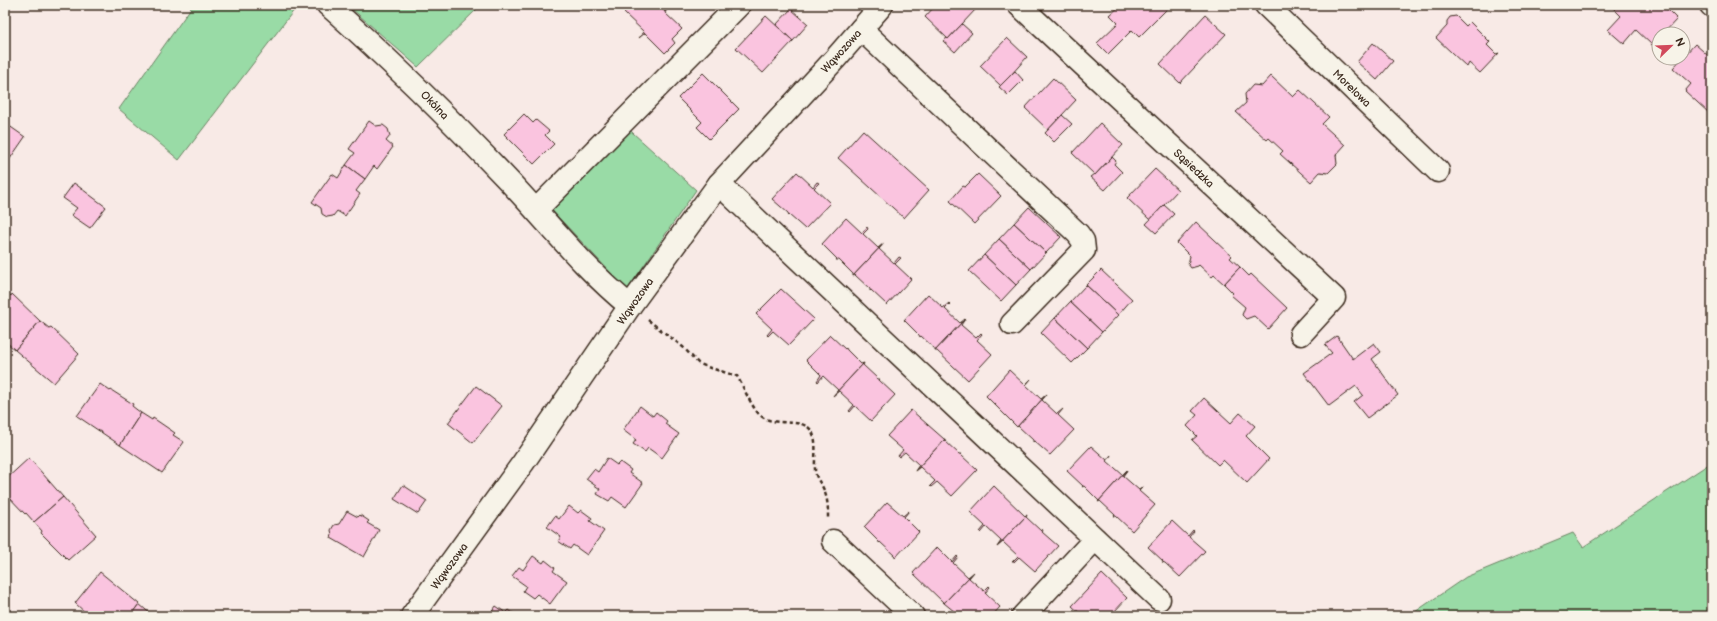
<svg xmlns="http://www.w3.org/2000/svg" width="1717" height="621" font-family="'Balsamiq Sans',sans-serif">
	<rect width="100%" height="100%" fill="#f8eae6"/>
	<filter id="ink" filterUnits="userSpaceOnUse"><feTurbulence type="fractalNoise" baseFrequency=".025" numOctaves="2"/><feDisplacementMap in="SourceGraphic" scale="8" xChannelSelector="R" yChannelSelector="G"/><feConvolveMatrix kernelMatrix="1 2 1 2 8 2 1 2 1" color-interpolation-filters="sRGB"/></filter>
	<g filter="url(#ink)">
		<!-- green -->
		<g fill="#99dba6" stroke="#6a8262">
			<path d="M193 5H298L179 160 119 109Z"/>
			<path d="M356 5H481L418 67 352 9Z"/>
			<path d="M623 124 696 190 627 290 544 202Z"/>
			<path d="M1712 462V616H1409L1466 577 1573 533 1583 547Z"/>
		</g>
		<!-- building -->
		<g fill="#fac4df" stroke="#3b2a1e">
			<path d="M632 5H658L665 12 667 9 665 13 682 29 672 39 675 43 665 53 645 33 639 38 644 32 624 13Z"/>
			<path d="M931 5H972L976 9 948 39 925 17 934 7Z"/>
			<path d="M1121 5H1171L1139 37 1132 30 1108 54 1097 43 1118 23 1110 15Z"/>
			<path d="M1614 5H1663L1677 19 1663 34H1659V38L1652 45 1636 30 1624 44 1608 30 1621 16 1612 7Z"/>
			<path d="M791 9 808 24 793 41 776 25Z"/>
			<path d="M1205 15 1226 34 1180 83 1160 64Z"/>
			<path d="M766 16 793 41 763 73 736 48Z"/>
			<path d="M1456 16 1466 26 1470 22 1490 42 1487 45 1496 54 1499 53 1480 73 1469 63 1467 67 1436 38 1447 26V21L1450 17Z"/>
			<path d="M962 24 972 33 955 52 943 41 947 38 948 39Z"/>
			<path d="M1007 38 1027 57 1001 86 980 66Z"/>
			<path d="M1373 43 1393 61 1377 80 1357 62Z"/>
			<path d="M1695 44 1712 59V111L1709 113 1685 91 1691 84 1673 68Z"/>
			<path d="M1015 71 1023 80 1008 95 999 87Z"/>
			<path d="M703 73 739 109 709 139 697 127 702 122 678 98Z"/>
			<path d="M1271 76 1293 97 1300 90 1329 117 1322 124 1345 145 1336 155 1337 164 1328 173 1320 172 1311 182 1280 154 1283 151 1269 138 1267 140 1236 112 1246 103 1245 94 1253 85 1262 86Z"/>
			<path d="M1053 78 1076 100 1048 130 1025 108Z"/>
			<path d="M524 114 533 123 536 120 549 131 545 135 554 144 534 164 504 134Z"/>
			<path d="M1062 115 1072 124 1054 142 1045 133Z"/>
			<path d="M369 121 376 126 383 125 388 129 390 136 386 141 393 147 377 169 374 166 365 179 346 165 355 153 349 149Z"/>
			<path d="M5 123 25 137 5 166Z"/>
			<path d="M1100 123 1123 145 1095 175 1072 153Z"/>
			<path d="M863 130 929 190 904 218 838 158Z"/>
			<path d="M1112 157 1116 161 1114 164 1122 172 1105 190 1090 177 1094 174 1095 175Z"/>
			<path d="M346 165 365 179 356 191 360 194 345 216 337 211 333 216 327 217 322 214 321 208 312 202 332 174 338 178Z"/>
			<path d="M1155 169 1178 190 1150 220 1127 198Z"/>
			<path d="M797 172 813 187 817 182 819 183 814 188 830 203 805 229 789 215V216L788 213 772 199Z"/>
			<path d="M978 174 1001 196 974 224 950 201 963 186 965 187Z"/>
			<path d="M74 183 106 207 90 228 71 215 77 208 63 198Z"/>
			<path d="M1164 205 1174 214 1156 233 1146 224Z"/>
			<path d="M1029 207 1061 237 1046 253 1014 223Z"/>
			<path d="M846 218 862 233 867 227 868 229 863 234 878 248 884 243 853 276V274L839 260H836L837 259 822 244Z"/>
			<path d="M1196 222 1232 256 1230 258 1240 267 1224 284 1214 275 1212 277 1199 265 1198 266 1191 268 1188 264 1190 256 1177 243Z"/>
			<path d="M1014 223 1046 253 1031 269 999 239Z"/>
			<path d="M999 239 1031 269 1016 285 984 255Z"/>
			<path d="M884 243 879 249 894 263 899 257 901 258 895 264 911 279 887 305 871 290 870 291V289L855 275 853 276Z"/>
			<path d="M984 255 1016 285 1001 301 969 271Z"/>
			<path d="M1240 267 1249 276 1251 274 1287 308 1268 329 1254 316 1246 319 1242 315 1245 307 1231 295 1233 293 1224 284Z"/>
			<path d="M1101 270 1132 299 1118 315 1086 285Z"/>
			<path d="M1086 285 1118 315 1102 332 1070 302Z"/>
			<path d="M781 289 814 319 789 345 773 331 768 336 767 335 772 329 756 314Z"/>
			<path d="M5 291 11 296 12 294 40 321 15 350 5 341Z"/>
			<path d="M928 294 943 308 949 303 950 304 945 309 960 323 965 319 935 351V349L921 336 920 337 919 335 904 320Z"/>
			<path d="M1070 302 1102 332 1087 348 1055 318Z"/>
			<path d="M1055 318 1087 348 1072 363 1041 333Z"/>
			<path d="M965 319 961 325 976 338 981 333 982 334 977 340 992 354 968 380 937 351H935Z"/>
			<path d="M40 321 49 328 51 327 79 354 54 383 15 350Z"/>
			<path d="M830 335 845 349 846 348 847 350 861 364 864 363 833 396 838 390 823 376 818 382 817 381 821 375 806 360Z"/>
			<path d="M1337 336 1353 359 1374 343 1381 352 1372 359 1398 395 1367 418 1354 402 1363 395 1356 386 1329 406 1304 373 1332 353 1325 345Z"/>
			<path d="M864 363 863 365 878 379H880L879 380 895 395 871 421 855 406 850 412 849 411 854 405 839 391 833 396Z"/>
			<path d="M1009 370 1025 385 1031 379 1026 385 1041 399 1047 394 1017 427 986 396Z"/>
			<path d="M100 384 110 391 111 390 133 404 132 406 141 413 120 445 77 416Z"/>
			<path d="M476 386 502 406 473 443 448 423Z"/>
			<path d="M1047 394 1042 400 1057 414 1063 409 1058 415 1074 430 1050 455 1034 441 1033 442V440L1018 426 1017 427Z"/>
			<path d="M1204 398 1231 423 1240 413 1255 426 1246 436 1269 459 1247 483 1223 460 1218 465 1192 440 1197 436 1187 426 1197 415 1192 411Z"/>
			<path d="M640 406 653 416 656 412 667 421 665 424 679 434 662 458 648 448 645 452 633 444 636 440 623 430Z"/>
			<path d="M911 410 944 439H945L915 471 919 465 905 452 899 457 898 456 903 450 887 436Z"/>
			<path d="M141 413 152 420 153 418 175 433 173 435 184 442 162 473 120 445Z"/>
			<path d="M945 439V441L959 454H962L961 455 977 470 952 496 937 482 931 487 930 486 935 481 920 467 915 471Z"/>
			<path d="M1091 446 1107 460 1111 455 1107 461 1123 475 1127 470 1098 502 1099 501 1084 486 1082 487 1083 486 1067 471Z"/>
			<path d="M29 458 63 497 34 522 26 513 25 514 7 495 9 493 5 489V480Z"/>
			<path d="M607 458 617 465 620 462 631 470 629 473 643 483 626 507 612 497 609 501 597 494 600 489 586 479 594 469 598 472Z"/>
			<path d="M1127 470 1123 476 1139 490 1144 486 1139 491 1155 505 1132 531 1116 516H1114L1115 515 1100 501 1098 502Z"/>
			<path d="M403 485 427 501 418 514 394 499Z"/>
			<path d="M994 486 1025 516 1027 515 997 547 1001 541 986 527 981 533 980 532 985 526 970 512Z"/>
			<path d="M63 497 96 535 68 560 41 533 42 531 34 522Z"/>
			<path d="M887 502 903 516 909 511 904 517 919 532 895 558V556L880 542 879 543V542L864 527Z"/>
			<path d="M569 506 578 513 581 510 592 518 590 521 604 531 587 555 573 545 570 549 558 541 561 537 547 527 555 516 559 519Z"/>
			<path d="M347 511 358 517 360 515 369 521 367 523 379 530 364 557 331 538 332 535 331 530 334 525 339 524Z"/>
			<path d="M1027 515 1026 517 1041 531 1042 529 1043 531 1042 532 1058 546 1035 571 1019 557 1014 562H1012L1018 556 1003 542 997 547Z"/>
			<path d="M1172 521 1188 536 1193 530 1194 531 1189 537 1205 551 1180 577 1165 563 1162 562 1163 561 1148 547Z"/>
			<path d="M937 547 952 562 957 556 958 557 953 563 968 577 974 572 944 603 913 573Z"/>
			<path d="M533 556 543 563 545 560 555 568 553 571 567 581 550 604 537 594 533 598 523 591 526 586 512 576 519 567 523 570Z"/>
			<path d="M100 572 139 604 130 616H89L75 603Z"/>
			<path d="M974 572 969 578 984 591 989 586 990 587 985 593 1000 607 992 616H960L944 603Z"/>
			<path d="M1102 574 1127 598 1113 613 1117 616 1112 614 1110 616H1083L1072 606Z"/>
			<path d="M139 604 153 616H130Z"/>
			<path d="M496 606 506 613 509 610 517 616H489Z"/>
		</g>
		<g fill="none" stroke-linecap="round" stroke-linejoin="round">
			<defs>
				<g id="minor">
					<path d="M328 5C390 60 449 118 506 178 547 221 584 269 630 306"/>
					<path d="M1019 5 1334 298 1301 334"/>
					<path d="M1266 5 1438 171"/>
					<path d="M1711 5 1712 6"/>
					<path d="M861 29 1078 234 1083 241 1084 250 1012 324"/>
					<path d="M719 184 1159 599"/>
					<path d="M536 210 739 5"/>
					<path d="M833 541 913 616"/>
					<path d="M412 616 523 463 630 306 719 184 835 59 882 5"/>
					<path d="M1023 616 1095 539"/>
				</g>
			</defs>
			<!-- minor casing -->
			<use href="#minor" stroke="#3b2a1e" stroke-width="25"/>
			<!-- path -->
			<path stroke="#3b2a1e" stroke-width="2.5" stroke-dasharray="4 3" stroke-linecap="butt" d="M648 320 683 347 698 363 707 367 737 376C743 386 752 408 760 415 772 427 798 418 809 428 819 437 814 457 815 469 815 477 820 482 823 488 828 498 828 508 828 518"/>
			<!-- minor -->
			<use href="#minor" stroke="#f7f3e8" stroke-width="22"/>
		</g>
	</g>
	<g text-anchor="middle" stroke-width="3.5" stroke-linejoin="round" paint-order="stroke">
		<!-- street labels -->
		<g font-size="11" fill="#3b2a1e" stroke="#f7f3e8">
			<text transform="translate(841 51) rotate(-48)" y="4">Wąwozowa</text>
			<text transform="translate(1352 88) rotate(44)" y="4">Morelowa</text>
			<text transform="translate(435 105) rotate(46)" y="4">Okólna</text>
			<text transform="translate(1194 168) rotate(43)" y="4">Sąsiedzka</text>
			<text transform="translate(635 301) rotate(-55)" y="4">Wąwozowa</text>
			<text transform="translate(449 566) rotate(-54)" y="4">Wąwozowa</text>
		</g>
	</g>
	<!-- margin -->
	<rect width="1717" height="621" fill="none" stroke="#f7f3e8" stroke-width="20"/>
	<rect x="10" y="10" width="1697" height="601" fill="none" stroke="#3b2a1e" stroke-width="1.5" filter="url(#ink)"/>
	<!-- north arrow -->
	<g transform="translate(1671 46) rotate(67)"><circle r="19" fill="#f7f3e8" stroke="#aca397"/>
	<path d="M0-3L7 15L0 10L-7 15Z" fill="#d1495b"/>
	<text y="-6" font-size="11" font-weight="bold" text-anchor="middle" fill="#3b2a1e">N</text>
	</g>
</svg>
